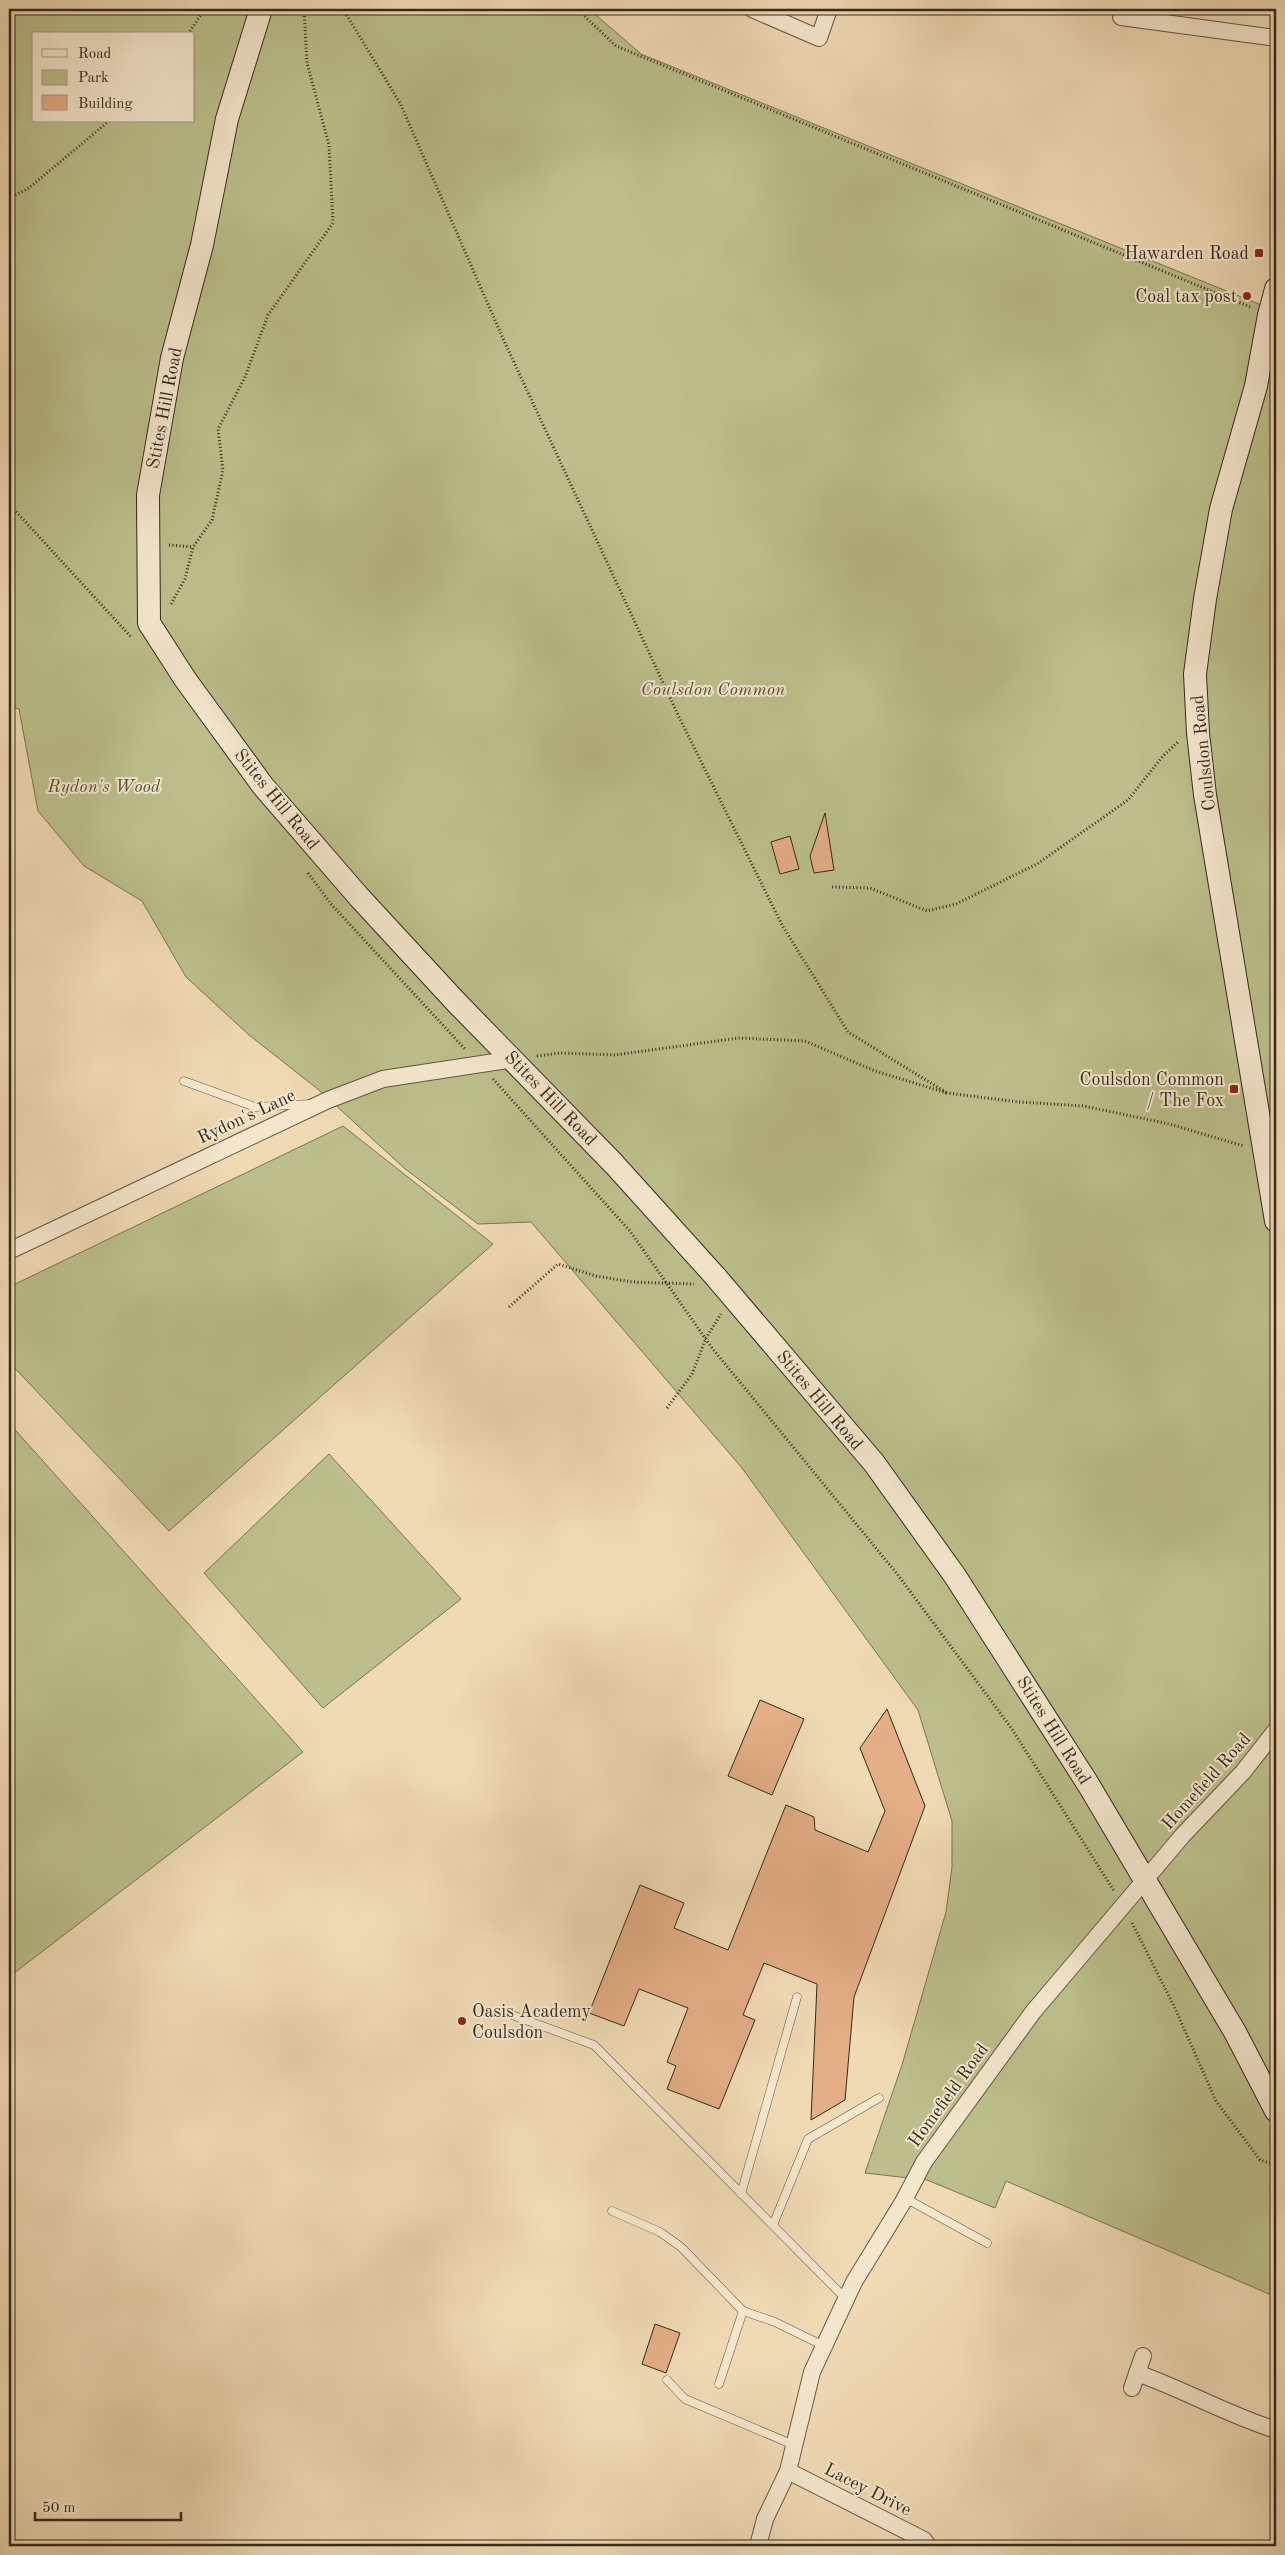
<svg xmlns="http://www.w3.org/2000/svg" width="1285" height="2555" font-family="'Old Standard TT',serif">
	<rect width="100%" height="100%" fill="#f0dab4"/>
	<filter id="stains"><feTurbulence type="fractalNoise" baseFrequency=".004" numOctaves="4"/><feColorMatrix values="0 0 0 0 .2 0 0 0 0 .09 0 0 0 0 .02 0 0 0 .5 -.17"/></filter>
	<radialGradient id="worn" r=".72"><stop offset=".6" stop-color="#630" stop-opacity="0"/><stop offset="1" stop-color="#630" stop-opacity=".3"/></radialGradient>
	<!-- green -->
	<g fill="#bcbf8b" stroke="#787454" fill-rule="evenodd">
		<path d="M9 9H589L641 54 1276 311V2297L1006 2181 995 2208 927 2180 865 2173 902 2065 946 1912 952 1867V1821L918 1710 742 1468 531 1222 478 1224 404 1168 319 1090 249 1035 186 977 142 901 84 866 38 811 19 709 9 706ZM34 34H194V121H34Z"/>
		<path d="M343 1126 493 1244 169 1531 9 1362V1287Z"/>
		<path d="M9 1423 303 1752 9 1977Z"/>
		<path d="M329 1454 461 1599 323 1708 204 1573Z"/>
	</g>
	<!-- building -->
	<g fill="#e4ae86" stroke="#342a1c">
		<path d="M825 813 834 870 814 873 810 856Z"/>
		<path d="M790 836 799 869 780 874 771 842Z"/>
		<path d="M760 1700 804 1719 772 1795 728 1776Z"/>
		<path d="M887 1709 925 1806 854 1997 845 2100 811 2120 817 1984 764 1963 743 2015 755 2020 719 2109 667 2089 676 2066 667 2062 688 2008 639 1989 624 2026 589 2013 640 1885 684 1903 674 1928 728 1950 786 1805 814 1817 815 1830 868 1852 885 1811 860 1748Z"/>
		<path d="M655 2324 680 2333 666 2373 642 2364Z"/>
	</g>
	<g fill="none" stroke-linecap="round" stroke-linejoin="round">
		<defs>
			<g id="lane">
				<path d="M184 1081 255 1107 310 1104"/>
				<path d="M512 2015 594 2045 846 2299"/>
				<path d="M741 2194 797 1997"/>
				<path d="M905 2198 987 2243"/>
				<path d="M612 2211 660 2232 681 2247 743 2311 775 2322 824 2346"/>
				<path d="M773 2225 808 2139 879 2098"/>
				<path d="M667 2380 685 2399 794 2445"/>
				<path d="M719 2384 743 2311"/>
			</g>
			<g id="street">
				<path d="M752 9 819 38 829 9"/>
				<path d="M1121 17 1276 38"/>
				<path d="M9 1251 328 1100 383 1079 514 1059"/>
				<path d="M1137 2373C1185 2390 1228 2415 1276 2430"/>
				<path d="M1132 2388 1143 2356"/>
				<path d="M788 2471 924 2540 928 2546"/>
				<path d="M758 2546 765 2519 788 2471 812 2372 854 2282 903 2202 924 2162 1033 2012 1183 1835 1243 1772 1276 1730"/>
			</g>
			<g id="secondary">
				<path d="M261 9 227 119 202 245 172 358 148 495 149 623 185 679 263 786 359 897 456 1002 614 1164 715 1276 874 1463 955 1576 1088 1784 1235 2032 1276 2111"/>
				<path d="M1276 289 1269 315 1256 386 1221 509 1205 599 1195 674 1198 733 1205 795 1276 1221"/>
			</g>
		</defs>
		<!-- lane casing -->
		<use href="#lane" stroke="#635642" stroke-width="9"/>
		<!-- street casing -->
		<use href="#street" stroke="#635642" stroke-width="18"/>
		<!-- secondary casing -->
		<use href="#secondary" stroke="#342a1c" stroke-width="24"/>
		<!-- path -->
		<g stroke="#342a1c" stroke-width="3" stroke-dasharray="1 2.5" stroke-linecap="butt">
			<path d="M343 9 400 103 505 343 679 717 782 925 848 1032 947 1093"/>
			<path d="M563 9 581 14"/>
			<path d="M577 9 616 46 1250 307"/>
			<path d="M188 34 205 9"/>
			<path d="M9 198 29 188 109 121"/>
			<path d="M9 504 132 638"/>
			<path d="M169 545 193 547"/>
			<path d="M171 604 185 579 193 547 212 520 223 470 218 429 245 377 268 315 333 223 329 145 307 63 304 9"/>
			<path d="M308 873 331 904 465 1049"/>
			<path d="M832 887 870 888 927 911 956 904 1037 864 1128 800 1163 756 1178 742"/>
			<path d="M537 1056 560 1053 615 1055 739 1038 805 1041 875 1071 947 1093 1019 1102 1084 1106 1169 1124 1244 1146"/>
			<path d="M493 1079 630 1231 712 1348 898 1575 1012 1729 1114 1891"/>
			<path d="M509 1307 558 1264 596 1276 632 1282 694 1284"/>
			<path d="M667 1408 692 1374 706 1338 721 1314"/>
			<path d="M1132 1923 1174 2006 1216 2101 1260 2160 1276 2165"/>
		</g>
		<!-- lane -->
		<use href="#lane" stroke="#f5e7ce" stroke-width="8"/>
		<!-- street -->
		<use href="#street" stroke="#f5e7ce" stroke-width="16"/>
		<!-- secondary -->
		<use href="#secondary" stroke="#f5e7ce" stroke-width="22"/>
	</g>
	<!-- markers -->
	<g fill="#8f2418" stroke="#f5e7ce" stroke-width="2">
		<rect x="1254" y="248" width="10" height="10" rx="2.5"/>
		<circle cx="1247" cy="296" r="5"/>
		<rect x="1229" y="1084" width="10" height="10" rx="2.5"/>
		<circle cx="462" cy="2021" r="5"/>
	</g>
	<g text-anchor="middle" stroke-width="4" stroke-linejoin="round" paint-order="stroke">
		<!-- poi labels -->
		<g font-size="18" fill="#342a1c" stroke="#f5e7ce" text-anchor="end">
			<text x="1249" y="259">Hawarden Road</text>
			<text x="1237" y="302">Coal tax post</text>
			<text x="1224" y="1085">Coulsdon Common<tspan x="1224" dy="21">/ The Fox</tspan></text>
			<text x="472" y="2017" text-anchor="start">Oasis Academy<tspan x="472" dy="21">Coulsdon</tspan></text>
		</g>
		<!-- street labels -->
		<g font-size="18" fill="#342a1c" stroke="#f5e7ce">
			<text transform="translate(164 408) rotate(-79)" y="6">Stites Hill Road</text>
			<text transform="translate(1203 753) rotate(-96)" y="6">Coulsdon Road</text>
			<text transform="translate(277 799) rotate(51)" y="6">Stites Hill Road</text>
			<text transform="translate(551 1098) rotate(46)" y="6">Stites Hill Road</text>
			<text transform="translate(246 1116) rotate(-25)" y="6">Rydon's Lane</text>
			<text transform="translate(820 1400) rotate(50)" y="6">Stites Hill Road</text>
			<text transform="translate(1054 1730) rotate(58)" y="6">Stites Hill Road</text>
			<text transform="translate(1206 1781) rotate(-48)" y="6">Homefield Road</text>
			<text transform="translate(948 2095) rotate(-54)" y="6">Homefield Road</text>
			<text transform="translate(868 2489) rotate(27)" y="6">Lacey Drive</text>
		</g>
		<!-- park labels -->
		<g font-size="18" font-style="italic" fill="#564f38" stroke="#f5e7ce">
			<text x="713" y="695">Coulsdon Common</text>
			<text x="104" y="792">Rydon's Wood</text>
		</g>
	</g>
	<!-- margin -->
	<rect width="1285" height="2555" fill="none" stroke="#f0dab4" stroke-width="30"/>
	<rect x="10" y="10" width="1265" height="2535" fill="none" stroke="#342a1c" stroke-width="2.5"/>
	<rect x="15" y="15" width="1255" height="2525" fill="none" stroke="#342a1c"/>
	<!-- legend -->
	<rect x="32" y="32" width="162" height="90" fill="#f5e7ce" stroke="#a89b87"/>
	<rect x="42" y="49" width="25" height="8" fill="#f5e7ce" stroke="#a89b87"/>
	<text x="78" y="58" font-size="15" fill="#342a1c">Road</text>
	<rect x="42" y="70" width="25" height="15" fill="#bcbf8b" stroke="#a89b87"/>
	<text x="78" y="82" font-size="15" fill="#342a1c">Park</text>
	<rect x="42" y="95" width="25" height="15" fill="#e4ae86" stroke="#a89b87"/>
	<text x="78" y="108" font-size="15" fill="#342a1c">Building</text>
	<!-- scale -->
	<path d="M35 2512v8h146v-8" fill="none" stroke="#342a1c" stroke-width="2.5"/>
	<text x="42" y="2512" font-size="15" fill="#342a1c" stroke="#f5e7ce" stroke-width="4" paint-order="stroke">50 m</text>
	<rect width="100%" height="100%" filter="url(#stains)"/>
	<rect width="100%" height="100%" fill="url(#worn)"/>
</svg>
